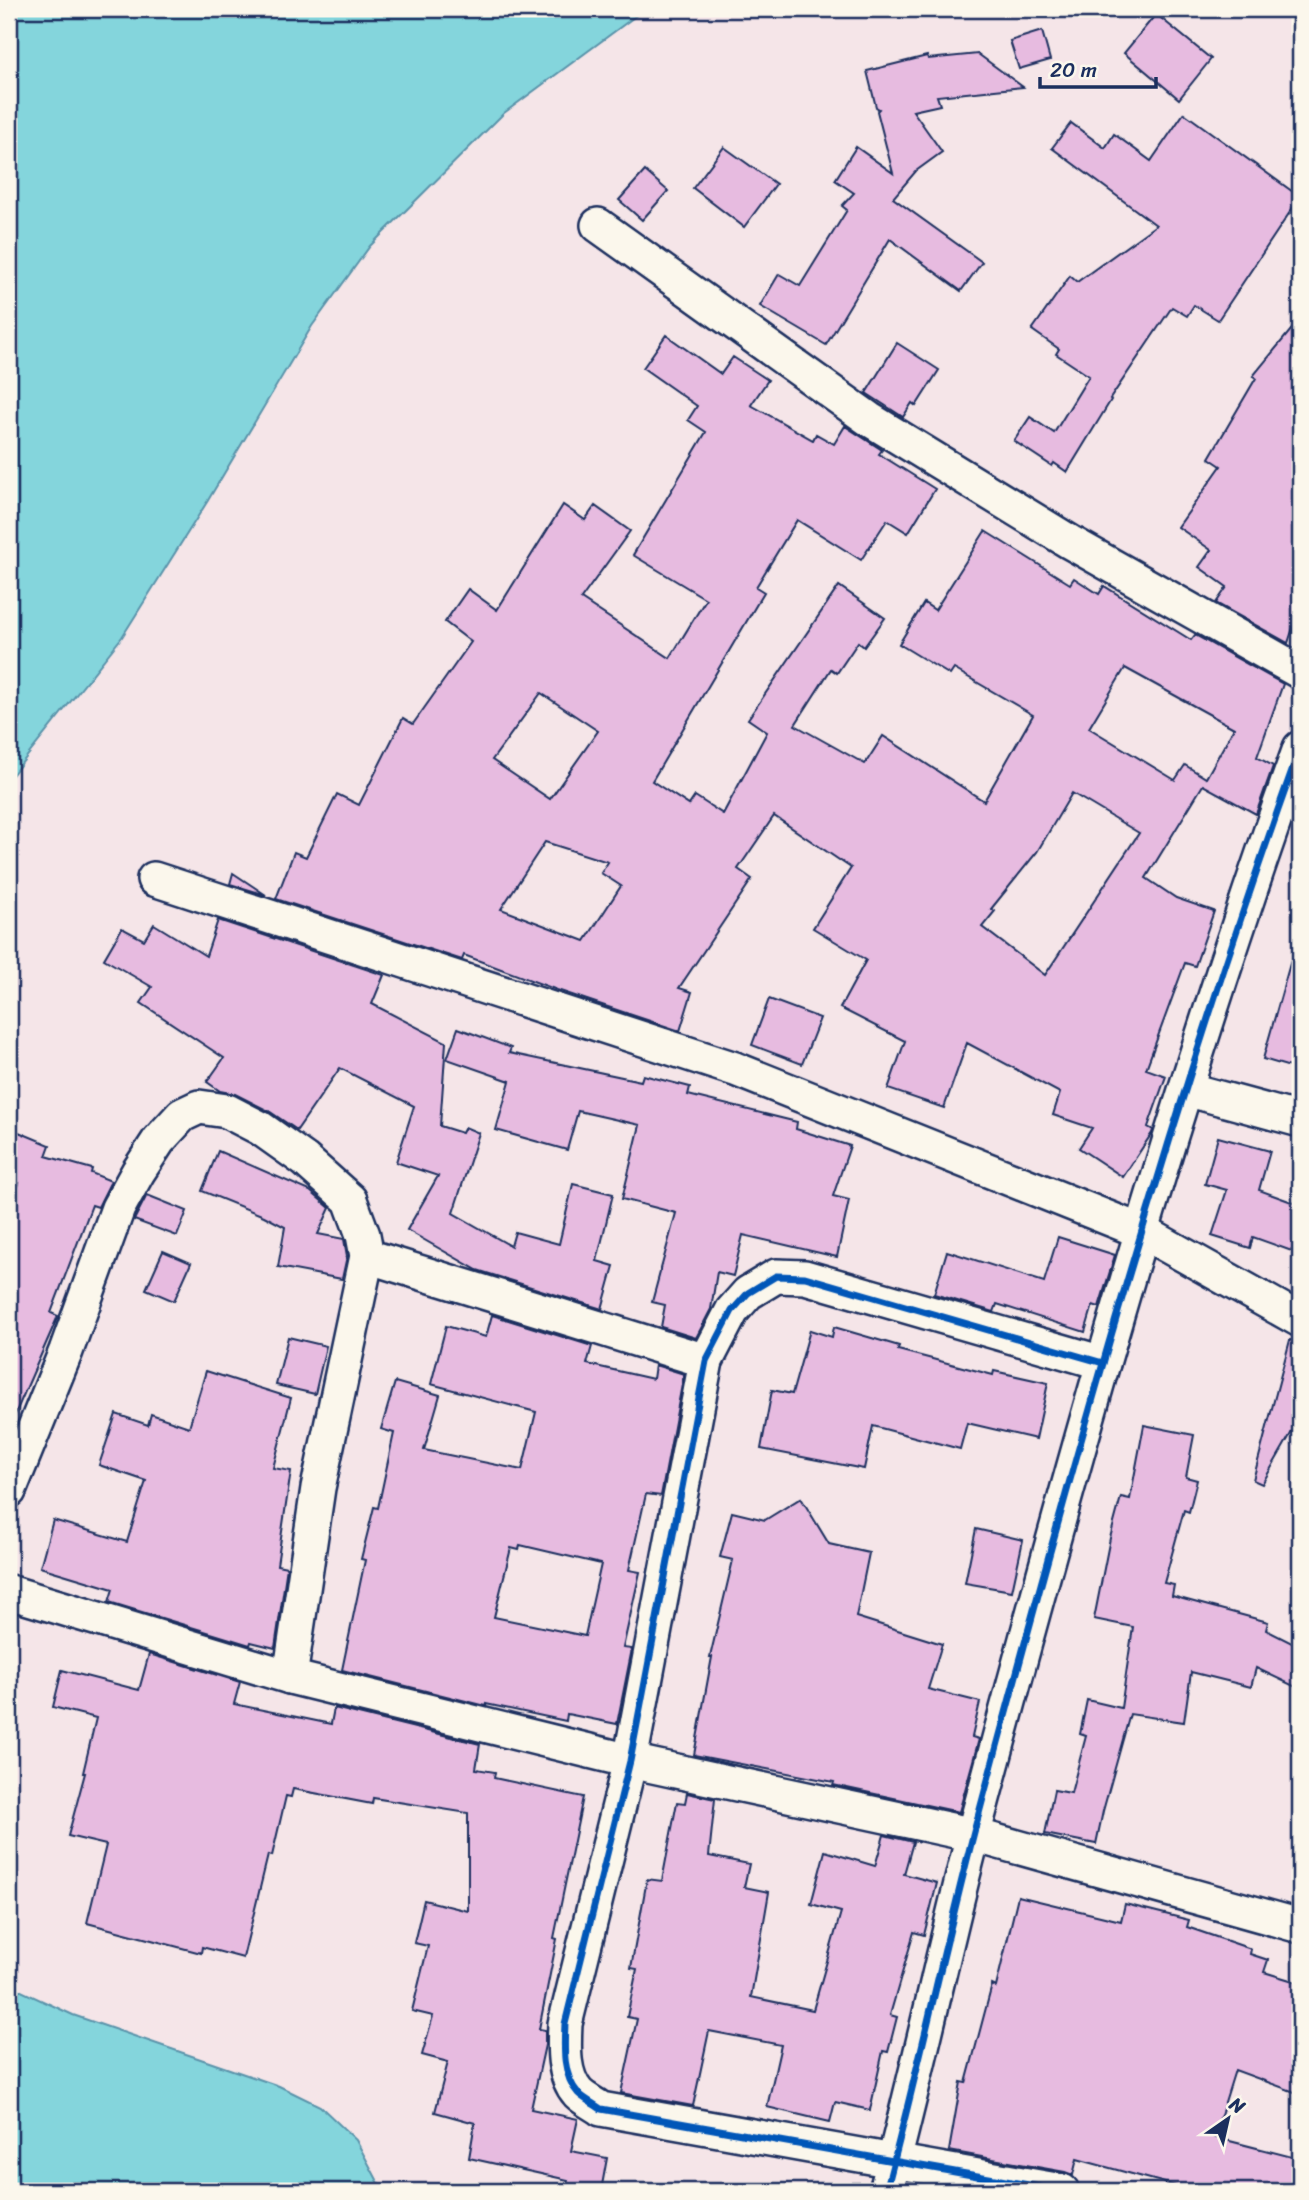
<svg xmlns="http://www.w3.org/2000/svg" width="1309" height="2200" font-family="Sriracha,sans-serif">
	<rect width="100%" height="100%" fill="#f5e5e8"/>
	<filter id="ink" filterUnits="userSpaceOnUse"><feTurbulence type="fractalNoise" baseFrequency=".0143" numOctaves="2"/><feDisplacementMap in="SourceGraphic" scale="14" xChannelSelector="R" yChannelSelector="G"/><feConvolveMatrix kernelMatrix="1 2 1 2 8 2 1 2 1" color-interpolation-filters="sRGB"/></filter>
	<g filter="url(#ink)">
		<!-- water -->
		<g fill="#84d5dc" stroke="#5a93aa" stroke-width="2">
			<path d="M9 9H645L504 113 370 246 312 326 207 502 122 637 9 779Z"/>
			<path d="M9 1980 21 1991 73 2015 279 2086 320 2106 356 2140 383 2191H9Z"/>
		</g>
		<!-- building -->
		<g fill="#e7bbe0" stroke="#1b2f5e" stroke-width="2" fill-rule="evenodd">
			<path d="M1156 14 1211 59 1179 99 1124 53Z"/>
			<path d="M1042 31 1050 60 1019 69 1010 41Z"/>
			<path d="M978 54 1023 87 937 96 940 105 913 111 942 152 916 171 893 198 982 262 961 291 890 239 826 345 760 306 779 274 800 286 847 210 842 206 854 193 835 180 856 147 893 173 877 111 879 109 876 107 867 71 927 56 928 59Z"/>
			<path d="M1184 113 1300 197 1218 320 1194 305 1187 316 1172 307 1110 399 1111 400 1067 472 1054 463 1052 466 1014 441 1030 417 1054 433 1089 376 1056 354 1059 349 1032 330 1070 276 1077 282 1156 225 1052 148 1071 123 1105 148 1114 134 1151 161Z"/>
			<path d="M724 147 776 184 744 227 693 188Z"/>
			<path d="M645 171 668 191 642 220 619 200Z"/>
			<path d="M1300 319V607L1288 643 1216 603 1227 587 1199 567 1211 550 1178 527 1221 466 1209 458 1256 378 1253 376Z"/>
			<path d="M666 335 721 374 733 357 768 380 751 405 813 440 816 434 834 444 845 426 882 450 879 454 935 489 908 533 887 520 861 560 797 520 756 587 764 592 652 781 689 805 695 796 723 814 767 732 748 719 839 586 885 618 864 647 858 642 837 673 831 669 795 725 865 764 883 736 984 801 1033 715 954 669 950 675 899 644 924 603 935 610 985 531 1070 584 1074 578 1099 594 1104 586 1191 640 1195 635 1283 684 1257 757 1273 766 1256 814 1203 785 1146 878 1176 898 1214 911 1195 966 1185 963 1146 1069 1166 1076 1148 1127 1153 1130 1152 1133 1123 1177 1079 1148 1092 1128 1053 1115 1060 1093 967 1043 944 1108 888 1089 905 1041 840 1008 866 960 813 928 851 868 774 816 738 869 752 879 679 988 692 992 680 1031 557 990 464 955 462 960 276 899 294 852 306 857 337 794 359 805 403 718 413 724 471 642 445 622 468 589 497 610 563 505 585 520 595 506 630 531 581 599 670 658 706 599 633 555 706 432 688 420 697 406 643 368ZM1125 668 1234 728 1206 778 1185 765 1175 780 1089 728ZM541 693 598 731 550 799 492 760ZM1072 793 1139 833 1045 975 982 927 995 911 991 909 1037 852ZM545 842 608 862 601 873 621 886 585 941 501 909Z"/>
			<path d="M897 343 939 370 916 406 912 403 903 417 866 393Z"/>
			<path d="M233 873 266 895 230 884Z"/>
			<path d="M218 920 384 975 372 1004 446 1042 440 1126 462 1133 465 1127 479 1133 453 1213 511 1246 515 1232 559 1244 573 1184 613 1194 597 1261 614 1266 602 1309 477 1270 407 1230 438 1176 396 1162 414 1106 340 1068 297 1130 269 1111 235 1094 220 1091 207 1082 224 1058 141 1003 152 987 104 959 122 928 144 940 154 924 206 956Z"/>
			<path d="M1291 960 1300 961V1070L1263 1059Z"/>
			<path d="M769 999 820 1018 802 1064 752 1045Z"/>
			<path d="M458 1028 511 1048 509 1053 641 1081 643 1075 690 1087 688 1095 797 1122 796 1129 850 1146 833 1196 849 1200 837 1257 743 1235 733 1276 717 1272 711 1309 696 1338 661 1327 665 1305 652 1302 676 1213 622 1199 640 1125 578 1111 567 1150 496 1130 510 1081 447 1059Z"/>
			<path d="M9 1128 50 1145 46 1156 92 1169 91 1173 111 1181 98 1207 92 1205 51 1313 58 1316 9 1428V1211L19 1183 9 1179Z"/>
			<path d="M1218 1137 1270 1151 1259 1190 1300 1205V1254L1253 1237 1250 1248 1212 1236 1227 1190 1205 1184Z"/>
			<path d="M218 1151 310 1191 330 1208 318 1234 344 1239 347 1256 342 1279 278 1267 285 1227 264 1216 202 1191Z"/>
			<path d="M147 1195 187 1211 177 1236 134 1220Z"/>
			<path d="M1058 1237 1115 1255 1099 1307 1093 1305 1085 1332 997 1304 994 1312 934 1294 947 1251 1044 1282Z"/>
			<path d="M163 1251 191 1263 174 1301 146 1289Z"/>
			<path d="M492 1315 592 1346 587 1364 653 1379 655 1365 684 1374 661 1496 646 1494 629 1570 640 1572 623 1648 632 1649 617 1724 567 1714 566 1721 486 1704V1706L342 1670 365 1560 361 1559 374 1507 378 1508 394 1433 381 1429 395 1382 440 1395 424 1450 522 1470 536 1412 431 1384 446 1326 486 1337ZM520 1545 601 1564 585 1636 494 1617 511 1548 519 1550Z"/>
			<path d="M834 1327 899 1346 898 1350 993 1375 994 1371 1048 1383 1036 1439 967 1423 960 1449 873 1426 864 1469 761 1449 772 1390 792 1394 810 1330 832 1337Z"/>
			<path d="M288 1337 326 1346 315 1394 276 1385Z"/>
			<path d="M1290 1340 1300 1341V1418L1262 1484 1253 1480Z"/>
			<path d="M206 1371 291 1398 273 1468 291 1471 277 1565 287 1567 275 1648 251 1642 250 1645 109 1602 113 1589 40 1567 53 1520 127 1542 146 1481 99 1465 116 1414 148 1425 151 1414 189 1427Z"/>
			<path d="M1144 1425 1194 1435 1186 1477 1197 1480 1189 1512 1184 1510 1164 1583 1174 1585 1172 1596 1268 1622 1266 1630 1300 1647V1689L1256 1668 1251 1687 1191 1672 1184 1722 1130 1714 1103 1811 1096 1844 1045 1834 1054 1790 1071 1793 1086 1736 1080 1734 1087 1700 1121 1708 1133 1627 1094 1619 1110 1538 1121 1497 1130 1499Z"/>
			<path d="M801 1498 829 1544 869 1553 856 1617 942 1644 928 1689 980 1702 972 1737 979 1739 959 1812 833 1785 834 1782 694 1755 712 1657H710L733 1560 720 1557 732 1512 765 1520Z"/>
			<path d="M976 1529 1023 1540 1012 1591 965 1583Z"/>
			<path d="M149 1654 240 1682 234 1704 331 1724 334 1708 480 1744 476 1769 495 1772 494 1778 583 1797 554 1938 557 1939 539 2029 545 2030V2045L531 2109 578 2119 571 2151 607 2158 601 2191H566L568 2180 469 2158 475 2123 435 2112 448 2062 422 2055 433 2016 412 2011 428 1946 414 1943 424 1900 468 1911V1813L373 1798 372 1804 293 1789 291 1797 286 1796 272 1856 268 1855 243 1958 202 1947 201 1953 87 1923 106 1845 68 1836 85 1773H83L96 1718 53 1707 62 1670 139 1690Z"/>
			<path d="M687 1793 715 1799 709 1856 749 1864 744 1887 769 1892 751 1997 813 2010 841 1912 811 1904 825 1851 875 1866 884 1835 913 1842 904 1874 937 1883 924 1935 914 1932 890 2015 897 2017 888 2052 883 2051 870 2110 835 2102 830 2122 767 2107 781 2045 709 2031 693 2106 621 2093 637 2019 627 2017 637 1969 631 1968 647 1879 662 1881 677 1802 685 1803Z"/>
			<path d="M1018 1896 1121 1921 1125 1904 1189 1920 1187 1927 1251 1949 1250 1954 1268 1960 1264 1972 1300 1983V2094L1235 2070 1214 2137 1300 2159V2191H1175L1176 2186 1077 2159 1073 2175 1065 2172 949 2151 961 2082 966 2083 992 1985 996 1987Z"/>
		</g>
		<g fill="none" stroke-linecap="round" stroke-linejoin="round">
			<defs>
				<g id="street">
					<path d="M598 225 869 419 1070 542 1300 672"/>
					<path d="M154 879 735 1069 1143 1232 1300 1320"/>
					<path d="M1186 1089 1300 1120"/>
					<path d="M367 1256 706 1361"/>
					<path d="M9 1491 66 1351 118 1208 138 1172 159 1140 182 1115 199 1107 227 1111 260 1128 305 1160 350 1200 363 1235 367 1256 318 1488 290 1677"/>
					<path d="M9 1592 290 1677 630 1761 974 1835 1300 1926"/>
					<path d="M886 2191C918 2072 943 1951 974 1832 1071 1468 1172 1103 1300 748"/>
					<path d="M1062 2191 601 2109C594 2104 584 2099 578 2093 562 2075 564 2046 565 2024L630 1761 706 1361 732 1311 748 1293 776 1276 805 1277 1103 1363"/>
				</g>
			</defs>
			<!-- street casing -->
			<use href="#street" stroke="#1b2f5e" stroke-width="38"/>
			<!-- street -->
			<use href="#street" stroke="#fbf7ec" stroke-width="33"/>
			<defs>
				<g id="cycleway">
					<path d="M886 2191C918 2072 943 1951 974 1832 1071 1468 1172 1103 1300 748"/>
					<path d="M1062 2191 601 2109C594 2104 584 2099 578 2093 562 2075 564 2046 565 2024L630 1761 706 1361 732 1311 748 1293 776 1276 805 1277 1103 1363"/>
				</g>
			</defs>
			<!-- cycleway casing -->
			<use href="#cycleway" stroke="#fbf7ec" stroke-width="11"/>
			<!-- cycleway -->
			<use href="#cycleway" stroke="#0057b8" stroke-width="7"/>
		</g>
	</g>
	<!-- margin -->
	<rect width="1309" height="2200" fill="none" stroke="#fbf7ec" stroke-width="35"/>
	<rect x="18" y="18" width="1274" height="2165" fill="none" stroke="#1b2f5e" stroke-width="2.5" filter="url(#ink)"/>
	<!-- north arrow -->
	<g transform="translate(1228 2119) rotate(34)" stroke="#fbf7ec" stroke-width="5" paint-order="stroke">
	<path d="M0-5L12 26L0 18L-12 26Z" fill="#1b2f5e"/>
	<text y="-10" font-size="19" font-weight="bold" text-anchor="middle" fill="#1b2f5e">N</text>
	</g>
	<!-- scale -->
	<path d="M1040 77v10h116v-10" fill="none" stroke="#1b2f5e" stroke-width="3.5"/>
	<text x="1050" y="77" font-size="21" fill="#1b2f5e" stroke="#fbf7ec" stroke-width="5" paint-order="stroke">20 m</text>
</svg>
